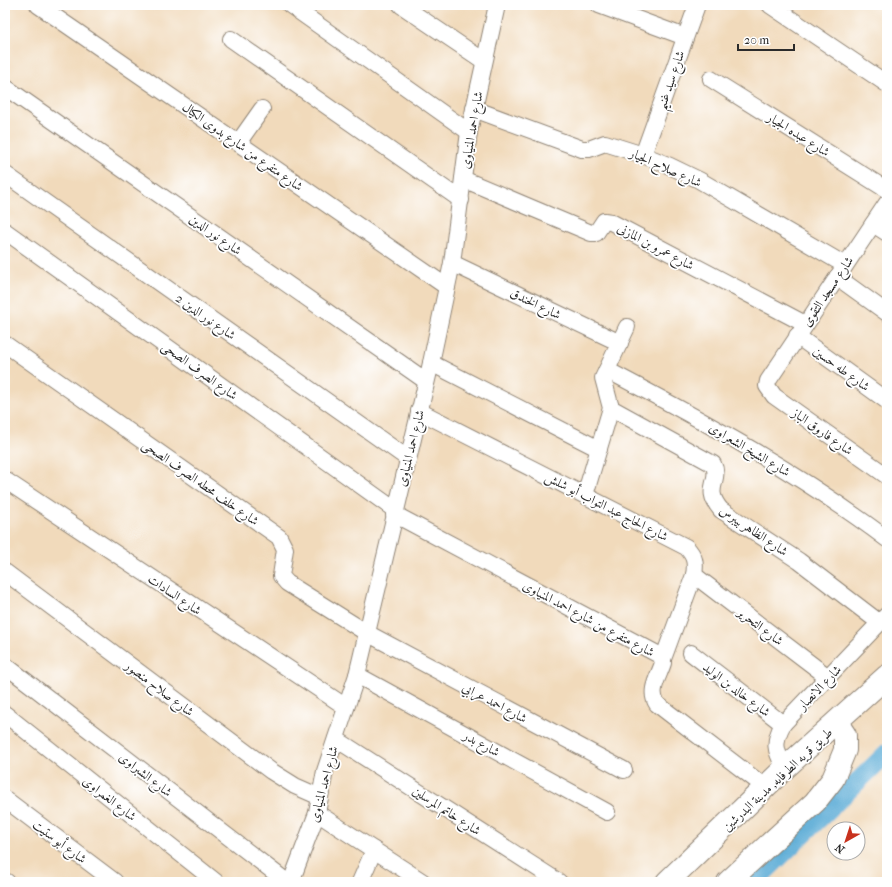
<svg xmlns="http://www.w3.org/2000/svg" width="892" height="887" font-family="'IM FELL French Canon',Amiri,serif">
	<rect width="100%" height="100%" fill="#fff"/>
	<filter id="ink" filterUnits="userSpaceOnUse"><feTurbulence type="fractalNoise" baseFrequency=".025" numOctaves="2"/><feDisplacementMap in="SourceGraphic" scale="8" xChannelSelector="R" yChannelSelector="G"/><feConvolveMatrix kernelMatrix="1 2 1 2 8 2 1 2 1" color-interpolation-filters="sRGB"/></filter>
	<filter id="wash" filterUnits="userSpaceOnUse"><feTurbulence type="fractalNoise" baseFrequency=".012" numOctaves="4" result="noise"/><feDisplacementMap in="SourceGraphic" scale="16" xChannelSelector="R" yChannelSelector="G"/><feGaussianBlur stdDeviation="0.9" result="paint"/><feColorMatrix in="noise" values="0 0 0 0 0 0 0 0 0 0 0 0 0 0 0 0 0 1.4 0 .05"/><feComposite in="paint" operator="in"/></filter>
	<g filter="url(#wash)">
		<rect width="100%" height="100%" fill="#f1dabb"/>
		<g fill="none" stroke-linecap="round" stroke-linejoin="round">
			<!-- canal -->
			<path stroke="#5cacd6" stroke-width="19" d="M754 882 887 753"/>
		</g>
	</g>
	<g filter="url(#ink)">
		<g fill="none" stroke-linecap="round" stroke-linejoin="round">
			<defs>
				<g id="street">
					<path d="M38 5 447 287"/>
					<path d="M290 5 469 132"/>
					<path d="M401 5 484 61"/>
					<path d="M599 5 685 37"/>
					<path d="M770 5 887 84"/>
					<path d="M231 39 461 200"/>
					<path d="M711 79 887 190"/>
					<path d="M5 87 426 381"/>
					<path d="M474 109 582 149H589L605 143 643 155 670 166 699 180 845 265"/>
					<path d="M238 143 262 109"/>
					<path d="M643 155 697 5"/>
					<path d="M5 174 407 458"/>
					<path d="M463 179 591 233H596L604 221 611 222 805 324"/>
					<path d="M887 203 768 381 767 386 774 396 887 476"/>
					<path d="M873 224 887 233"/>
					<path d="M5 231 395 510"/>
					<path d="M452 263 620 343"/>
					<path d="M837 277 887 313"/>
					<path d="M797 336 887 401"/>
					<path d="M5 344 279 537 285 549 281 576 287 583 367 633 624 770"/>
					<path d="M431 363 599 449"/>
					<path d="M607 370C704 421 799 473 887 539"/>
					<path d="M611 408 713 464C722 481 702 488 721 510L799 561 880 623"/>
					<path d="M419 411 686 547C695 556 696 563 694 575L663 659"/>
					<path d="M5 480 346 707"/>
					<path d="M585 495 611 408 603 378 627 327"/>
					<path d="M394 514 661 656 663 663C659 676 648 691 657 704L765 787"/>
					<path d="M5 572 271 771 295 786 320 797"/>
					<path d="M694 575 828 677"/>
					<path d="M691 653 783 724"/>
					<path d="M5 665 287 882"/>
					<path d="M357 675 607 812"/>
					<path d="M5 714 216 882"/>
					<path d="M336 739 559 882"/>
					<path d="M785 768C775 751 773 742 783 724L887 615"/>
					<path d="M5 799 115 882"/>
					<path d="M317 813 423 882"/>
					<path d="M5 881 7 882"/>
					<path d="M291 882 317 813 325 771 357 675 431 363 452 263 469 132 497 5"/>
					<path d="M360 882 374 850"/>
				</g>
				<g id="secondary">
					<path d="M667 882 785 768 887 676"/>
					<path d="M728 882 815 802 833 779 845 750V735L837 723"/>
				</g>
			</defs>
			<!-- street casing -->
			<use href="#street" stroke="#8e8273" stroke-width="18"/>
			<!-- secondary casing -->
			<use href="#secondary" stroke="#8e8273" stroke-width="24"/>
			<!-- street -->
			<use href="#street" stroke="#fff" stroke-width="16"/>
			<!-- secondary -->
			<use href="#secondary" stroke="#fff" stroke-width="22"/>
		</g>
	</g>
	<g text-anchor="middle" stroke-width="3.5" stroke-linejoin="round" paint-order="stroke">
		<!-- street labels -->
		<g font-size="13" fill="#2b2b2b" stroke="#fff">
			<text transform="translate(670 80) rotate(-71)" y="5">شارع سيد غنيم</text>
			<text transform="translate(471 130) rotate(-80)" y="5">شارع احمد المنياوى</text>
			<text transform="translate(799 134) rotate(32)" y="5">شارع عبده الجيار</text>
			<text transform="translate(243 146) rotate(35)" y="5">شارع متفرع من شارع بدوى الكيال</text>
			<text transform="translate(666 167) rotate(24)" y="5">شارع صلاح الجيار</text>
			<text transform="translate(216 234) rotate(35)" y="5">شارع نور الدين</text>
			<text transform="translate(656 246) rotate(28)" y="5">شارع عمرو بن المازنى</text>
			<text transform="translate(827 291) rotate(-56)" y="5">شارع مسجد التقوى</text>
			<text transform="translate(536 303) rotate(26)" y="5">شارع الخندق</text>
			<text transform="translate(206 316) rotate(35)" y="5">شارع نور الدين 2</text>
			<text transform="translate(842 368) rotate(36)" y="5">شارع طه حسين</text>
			<text transform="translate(200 370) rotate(36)" y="5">شارع الصرف الصحى</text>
			<text transform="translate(823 431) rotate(35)" y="5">شارع فاروق الباز</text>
			<text transform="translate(410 448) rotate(-76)" y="5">شارع احمد المنياوى</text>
			<text transform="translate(750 449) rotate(31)" y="5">شارع الشيخ الشعراوى</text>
			<text transform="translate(201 482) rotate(35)" y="5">شارع خلف محطه الصرف الصحى</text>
			<text transform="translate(607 506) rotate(27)" y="5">شارع الحاج عبد التواب أبو شلش</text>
			<text transform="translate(754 530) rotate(34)" y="5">شارع الظاهر بيبرس</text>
			<text transform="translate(175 594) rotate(34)" y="5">شارع السادات</text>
			<text transform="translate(589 618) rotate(28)" y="5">شارع متفرع من شارع احمد المنياوى</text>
			<text transform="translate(761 626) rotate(37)" y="5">شارع التحرير</text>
			<text transform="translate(819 687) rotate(-46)" y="5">شارع الانصار</text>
			<text transform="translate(160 688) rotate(37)" y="5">شارع صلاح منصور</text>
			<text transform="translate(737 689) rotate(37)" y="5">شارع خالد بن الوليد</text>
			<text transform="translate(495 702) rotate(28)" y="5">شارع احمد عرابي</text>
			<text transform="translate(482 743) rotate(29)" y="5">شارع بدر</text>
			<text transform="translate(146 774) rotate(38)" y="5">شارع الشبراوى</text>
			<text transform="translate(777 779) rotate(-43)" y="5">طريق قريه الطرفايه, مدينة البدرشين</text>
			<text transform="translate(323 784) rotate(-75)" y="5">شارع احمد المنياوى</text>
			<text transform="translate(110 798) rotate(38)" y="5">شارع الغمراوى</text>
			<text transform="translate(447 810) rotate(33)" y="5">شارع خاتم المرسلين</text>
			<text transform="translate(60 841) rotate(37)" y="5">شارع أبو ستيت</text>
		</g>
	</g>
	<!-- margin -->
	<rect width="892" height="887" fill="none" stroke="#fff" stroke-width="20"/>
	<!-- north arrow -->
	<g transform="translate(846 841) rotate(219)"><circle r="19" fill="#ffffff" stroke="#aaaaaa"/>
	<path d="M0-3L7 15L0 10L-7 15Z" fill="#c8321e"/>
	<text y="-6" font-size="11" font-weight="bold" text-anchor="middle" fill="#2b2b2b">N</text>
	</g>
	<!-- scale -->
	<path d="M738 44v6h56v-6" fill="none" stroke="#2b2b2b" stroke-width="2"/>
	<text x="744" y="44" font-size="12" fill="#2b2b2b" stroke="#ffffff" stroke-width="3" paint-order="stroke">20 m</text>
</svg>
